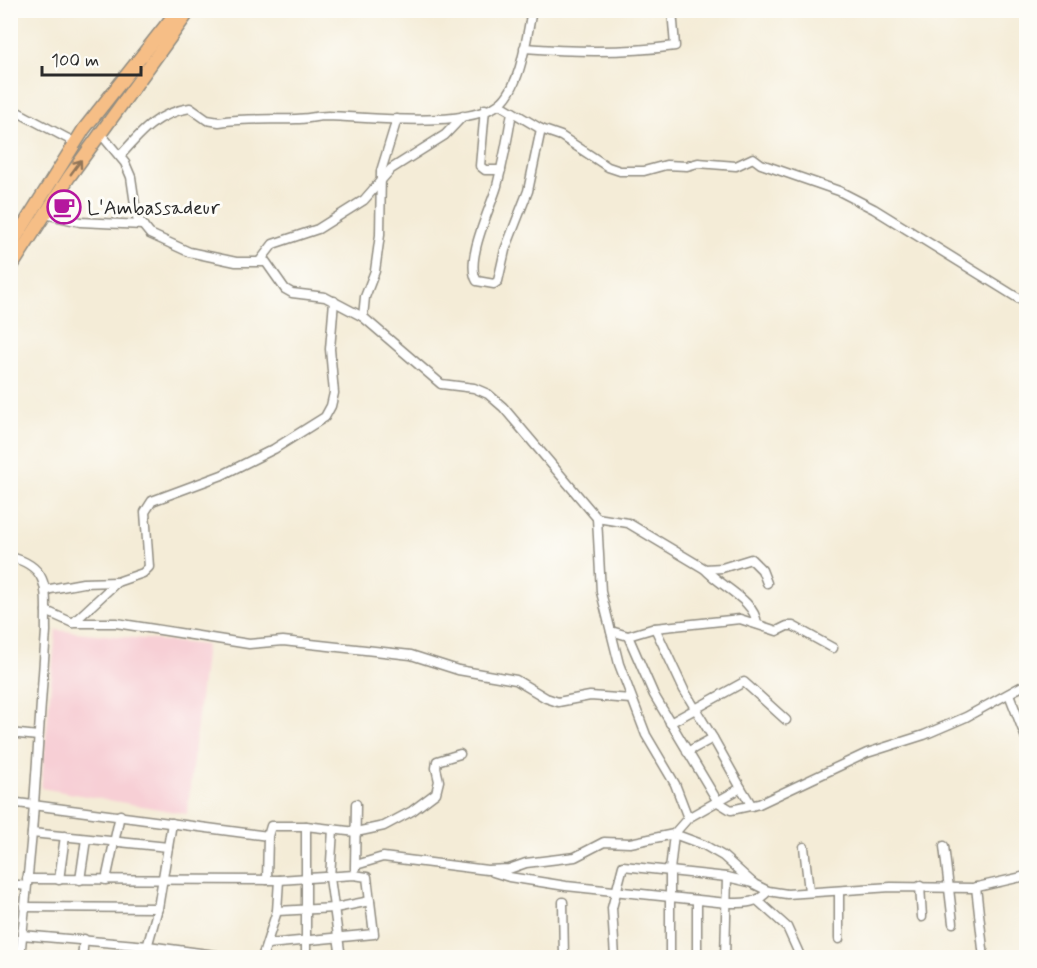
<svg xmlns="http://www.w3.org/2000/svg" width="1037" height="968" font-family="Mynerve,sans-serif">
	<rect width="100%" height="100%" fill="#fdfcf7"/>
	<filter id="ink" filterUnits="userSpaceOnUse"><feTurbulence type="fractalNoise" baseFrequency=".0167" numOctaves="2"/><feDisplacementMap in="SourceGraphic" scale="12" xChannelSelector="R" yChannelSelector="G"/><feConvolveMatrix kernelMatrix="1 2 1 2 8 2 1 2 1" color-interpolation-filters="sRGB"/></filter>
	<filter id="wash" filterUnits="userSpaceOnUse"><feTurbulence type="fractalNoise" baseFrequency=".008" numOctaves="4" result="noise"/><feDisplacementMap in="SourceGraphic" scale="24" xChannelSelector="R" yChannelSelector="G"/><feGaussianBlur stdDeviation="1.35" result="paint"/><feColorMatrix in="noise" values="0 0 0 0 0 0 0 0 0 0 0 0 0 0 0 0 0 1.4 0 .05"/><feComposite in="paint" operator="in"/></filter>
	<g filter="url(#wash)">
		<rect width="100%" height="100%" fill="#f4ecd7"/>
		<!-- built -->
		<path fill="#f7cfd5" d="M56 630 206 645 187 814 41 788Z"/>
	</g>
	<g filter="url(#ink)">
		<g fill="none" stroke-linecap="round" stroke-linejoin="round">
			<defs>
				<g id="minor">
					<path d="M524 48C575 52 625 53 675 46L672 10"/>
					<path d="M499 104 541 129 561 136 608 167 620 171H644L666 165 687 166 698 163 736 166 753 158 761 164 839 191 874 209 1026 303"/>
					<path d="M10 108 76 143"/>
					<path d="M485 109 480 166 485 170H501"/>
					<path d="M512 112C508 137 503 162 497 186 491 207 464 261 477 281L494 284 498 281 505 250 528 191 541 129"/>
					<path d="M100 133 125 163 131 177 137 218 150 234 189 252 236 262H266L285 289 292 293 325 297 363 317 441 384 474 388 488 394 503 407 597 518 601 592 619 664 646 735 675 784 688 818"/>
					<path d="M120 156C141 132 157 113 190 108L207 120 219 122C245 118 270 120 296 119 307 119 317 116 328 116 370 117 464 129 499 104 521 88 527 35 532 10"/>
					<path d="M45 214 80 222 143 225"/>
					<path d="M260 261 273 244 318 229 364 200 391 169 445 135 463 116"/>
					<path d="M363 317 365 297 375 271 380 235 381 171 397 119"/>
					<path d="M597 518 628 523 705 569 722 568 751 559 762 570 767 583"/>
					<path d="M10 557C53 567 45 595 46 631L32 833 20 958"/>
					<path d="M705 569C721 587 755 600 757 624"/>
					<path d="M45 590 83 583 117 582"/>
					<path d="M46 611 73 623H116L249 644 283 641 411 655 458 670 516 680 546 698 558 702 590 696 631 699"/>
					<path d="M73 623 117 582 143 573 149 567 145 512 152 501 222 475 274 449 325 417 331 406 334 393 330 349 334 301"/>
					<path d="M655 628 740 619 777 631 787 626H793L833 648"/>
					<path d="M611 631 628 636 654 695 718 802 731 810 759 804 867 753 924 735 966 717 1026 684"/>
					<path d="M628 636 655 628 684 690 713 738"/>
					<path d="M1009 694 1026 738"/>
					<path d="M670 723 744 682 786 720"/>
					<path d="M10 733 38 736"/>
					<path d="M741 788 752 806"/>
					<path d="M10 802 268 836"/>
					<path d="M333 829 330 878 341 958"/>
					<path d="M32 833 168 847"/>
					<path d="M944 846 953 923"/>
					<path d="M804 847 809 891"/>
					<path d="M356 865 383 857 487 870 509 869 526 863 575 857 604 842 630 843 674 834 704 845 723 856 754 884 768 891 787 894 891 887 973 888 1026 876"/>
					<path d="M355 868 356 804"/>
					<path d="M493 872 509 877 566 886 727 903C744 903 757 904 768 891"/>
					<path d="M27 879 279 880 354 875 367 877 374 934 268 944"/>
					<path d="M59 880 65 836"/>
					<path d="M80 880 86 839"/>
					<path d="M106 880 120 815"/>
					<path d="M267 880 268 836 271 826H306L356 832 384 826 412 811 436 793 439 781 436 768 437 761 460 754"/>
					<path d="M10 884 26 886"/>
					<path d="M920 886 922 917"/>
					<path d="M976 887 984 958"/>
					<path d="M839 891V939"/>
					<path d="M757 900 787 927 801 958"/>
					<path d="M563 902 564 958"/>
					<path d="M24 907 158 908"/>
					<path d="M277 911 335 908 370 901"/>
					<path d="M22 935 148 946 237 958"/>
					<path d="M82 958 84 939"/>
					<path d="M144 958 158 908 172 823"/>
					<path d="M262 958 277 911 279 880"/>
					<path d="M306 958V826"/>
					<path d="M615 958 612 908 623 866 727 877 753 883"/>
					<path d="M670 958V870L674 834 688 818 741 788 713 738 687 752"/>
					<path d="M697 958V900"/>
					<path d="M725 958 727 877"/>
				</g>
				<g id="highway">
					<path d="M10 247 84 129 178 10"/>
					<path d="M10 269 69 177 190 10"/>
				</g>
			</defs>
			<!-- minor casing -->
			<use href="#minor" stroke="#908c81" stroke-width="11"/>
			<!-- highway casing -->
			<use href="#highway" stroke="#908c81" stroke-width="15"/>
			<!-- minor -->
			<use href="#minor" stroke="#fff" stroke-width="8"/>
			<!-- highway -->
			<use href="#highway" stroke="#f6be86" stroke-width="12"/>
		</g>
		<!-- one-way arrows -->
		<defs><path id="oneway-shaft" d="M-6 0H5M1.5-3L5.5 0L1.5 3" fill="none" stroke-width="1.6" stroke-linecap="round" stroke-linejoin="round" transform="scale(1.5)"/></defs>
		<use stroke="#907458" href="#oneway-shaft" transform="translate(76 167) rotate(-54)"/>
	</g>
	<!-- icons -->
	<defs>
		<symbol id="cafe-ring" viewBox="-11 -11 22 22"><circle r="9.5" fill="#fdfcf7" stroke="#b5179e" stroke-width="1.5"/><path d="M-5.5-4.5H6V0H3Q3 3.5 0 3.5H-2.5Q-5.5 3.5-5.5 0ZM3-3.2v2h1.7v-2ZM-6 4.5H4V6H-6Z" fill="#b5179e"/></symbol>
	</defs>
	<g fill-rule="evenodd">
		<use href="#cafe-ring" x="45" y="188" width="38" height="38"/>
	</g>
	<g text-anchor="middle" stroke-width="6" stroke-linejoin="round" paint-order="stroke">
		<!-- poi labels -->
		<g font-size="20" fill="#2b2b2b" stroke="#fdfcf7" text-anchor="start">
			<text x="87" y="214">L'Ambassadeur</text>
		</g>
	</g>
	<!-- margin -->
	<rect width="1037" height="968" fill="none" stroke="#fdfcf7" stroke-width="36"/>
	<!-- scale -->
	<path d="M42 66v9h99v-9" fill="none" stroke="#2b2b2b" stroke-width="3"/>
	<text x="51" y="66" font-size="18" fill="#2b2b2b" stroke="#fdfcf7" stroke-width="4.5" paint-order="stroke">100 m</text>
</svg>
